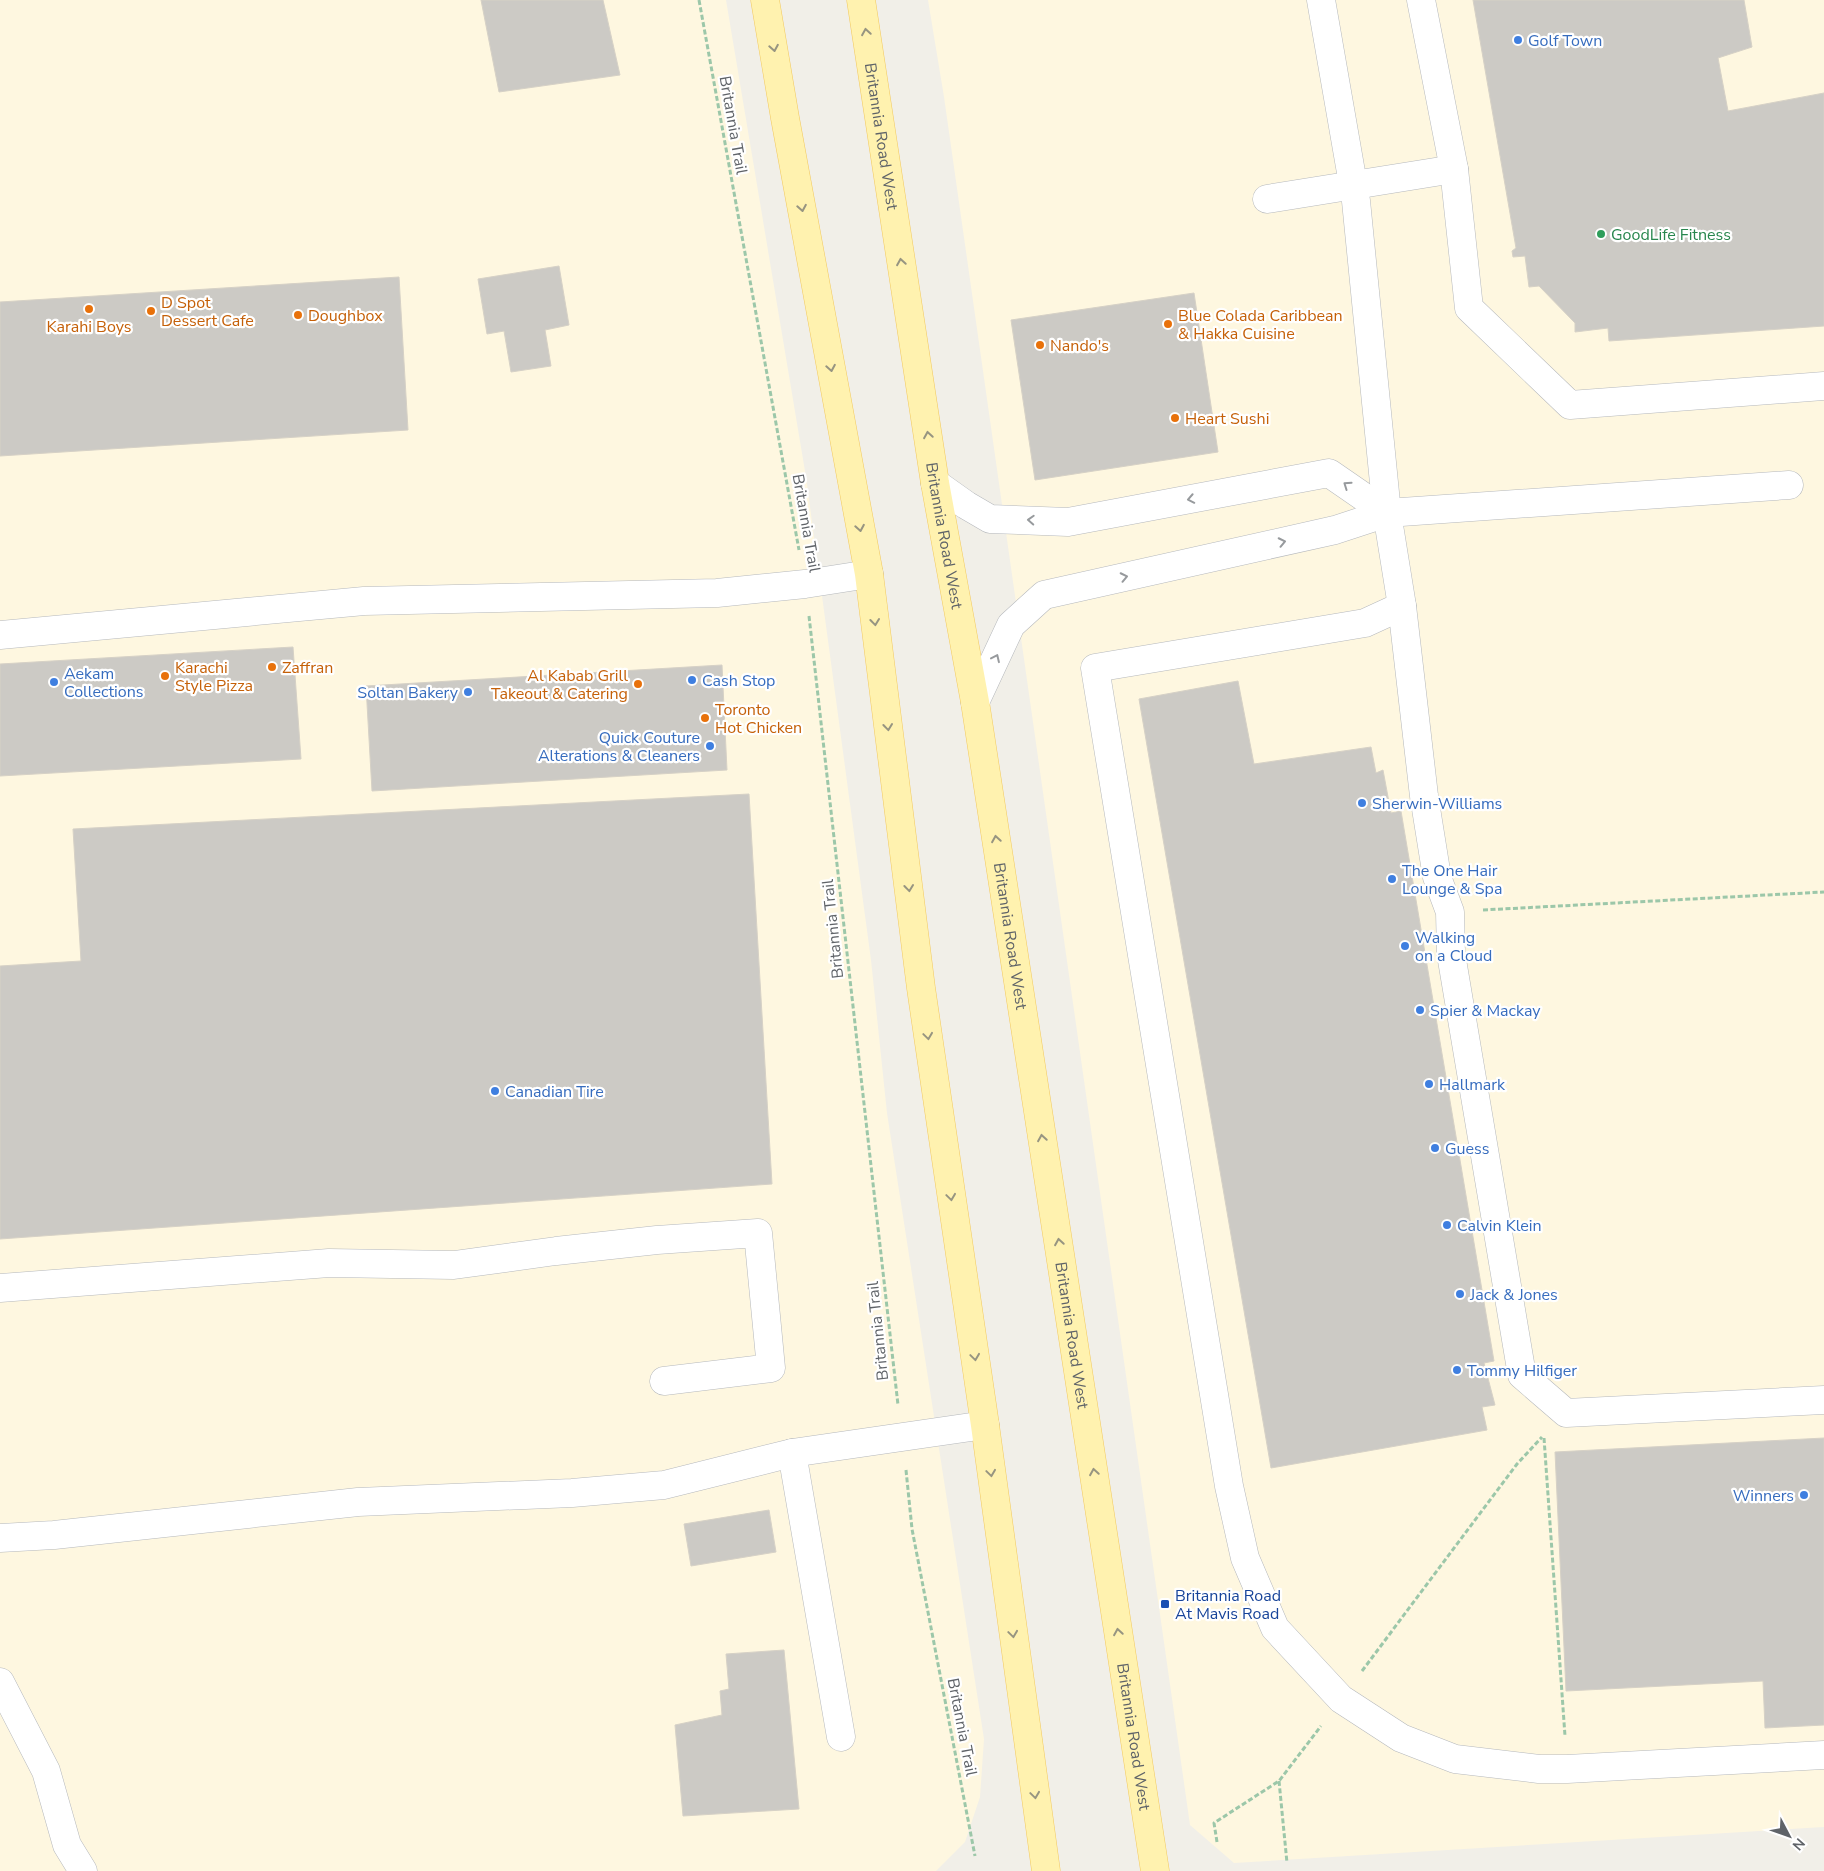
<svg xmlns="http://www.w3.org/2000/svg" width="1824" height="1871" font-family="'Nunito Sans',sans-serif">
	<rect width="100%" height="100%" fill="#f1efe8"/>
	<!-- commercial -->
	<g fill="#fef7e0">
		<path d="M0 0H726L806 477 871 960 887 1113 984 1739 980 1797 965 1842 936 1871H0Z"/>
		<path d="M928 0H1824V1827L1234 1863 1190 1825 944 97Z"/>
	</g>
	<!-- building -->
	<g fill="#cccac5" stroke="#d6d1c6">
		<path d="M481 0H603L620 75 499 92Z"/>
		<path d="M1473 0H1744L1752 47 1718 58 1728 111 1824 93V326L1609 341 1608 328 1575 332V323L1539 286 1529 287 1525 256 1513 257 1512 251 1516 248Z"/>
		<path d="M559 266 569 325 545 330 551 366 511 372 504 331 487 334 478 279Z"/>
		<path d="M399 277 408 430 0 456V302Z"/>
		<path d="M1194 293 1218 452 1035 480 1011 320Z"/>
		<path d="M293 647 301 759 0 776V664Z"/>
		<path d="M722 665 727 770 372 791 366 686Z"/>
		<path d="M1238 681 1254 764 1371 747 1376 773 1383 770 1391 813 1401 811 1494 1361 1484 1363 1495 1405 1482 1407 1487 1430 1271 1468 1139 699Z"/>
		<path d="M749 794 772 1184 0 1239V966L81 961 73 829Z"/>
		<path d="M1824 1438V1725L1765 1728 1763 1681 1566 1691 1555 1452Z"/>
		<path d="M769 1510 776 1552 691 1566 684 1524Z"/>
		<path d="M784 1650 799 1809 683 1816 675 1725 722 1715 720 1691 729 1689 726 1654Z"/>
	</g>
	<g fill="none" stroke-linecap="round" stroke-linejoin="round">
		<defs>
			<g id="minor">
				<path d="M1321 0 1356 201 1387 513 1402 606 1424 796 1437 877 1450 912 1451 954 1522 1375 1566 1413 1824 1400"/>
				<path d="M1421 0 1454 169 1469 308 1570 405 1824 386"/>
				<path d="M1267 199 1454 169"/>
				<path d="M935 483 966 505 990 519 1068 522 1329 473 1387 513"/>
				<path d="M1402 606 1365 623 1095 668 1229 1486 1245 1558 1275 1628 1341 1699 1401 1738 1455 1759 1539 1769H1567L1824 1755"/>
				<path d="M0 635 364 601 717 593 805 584 869 574"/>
				<path d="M975 702 1011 625 1044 595 1335 530 1387 513 1789 485"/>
				<path d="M0 1288 329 1263 454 1265 556 1251 657 1240 758 1233 771 1368 664 1381"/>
				<path d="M792 1453 841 1737"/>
				<path d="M0 1538 54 1535 358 1502 572 1493 664 1485 792 1453 985 1425"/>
				<path d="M0 1682 46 1771 67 1845 83 1871"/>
			</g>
			<g id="major">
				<path d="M765 0 785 118 869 574 921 988 985 1425 1046 1871"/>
				<path id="s1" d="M861 0 935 483 975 702 1155 1871"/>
			</g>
		</defs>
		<!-- minor casing -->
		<use href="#minor" stroke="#b5b8bc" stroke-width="29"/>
		<!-- major casing -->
		<use href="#major" stroke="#f2c960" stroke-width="29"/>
		<!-- path -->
		<g stroke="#9cc7a9" stroke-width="3" stroke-dasharray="5 2.5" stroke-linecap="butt">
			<path d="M699 0 799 550"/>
			<path d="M809 616 898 1405"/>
			<path d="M1483 910 1824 892"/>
			<path d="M1544 1438 1565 1736"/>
			<path d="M906 1470 912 1529 975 1856"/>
			<path d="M1362 1671 1517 1464 1542 1437"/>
			<path d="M1279 1781 1287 1863"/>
			<path d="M1217 1842 1214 1823 1279 1781 1321 1726"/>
		</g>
		<!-- minor -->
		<use href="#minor" stroke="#fff" stroke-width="28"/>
		<!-- major -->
		<use href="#major" stroke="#fff2af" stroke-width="28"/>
	</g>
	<!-- one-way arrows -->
	<defs><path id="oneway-chevron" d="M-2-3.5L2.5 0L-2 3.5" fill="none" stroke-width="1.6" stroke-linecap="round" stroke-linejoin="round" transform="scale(1.25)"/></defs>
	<g stroke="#979581">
		<use href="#oneway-chevron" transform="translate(866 32) rotate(-99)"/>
		<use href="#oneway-chevron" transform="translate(774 48) rotate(80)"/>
		<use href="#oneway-chevron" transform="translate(802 208) rotate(80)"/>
		<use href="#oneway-chevron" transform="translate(901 262) rotate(-99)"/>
		<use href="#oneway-chevron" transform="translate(831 368) rotate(80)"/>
		<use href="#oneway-chevron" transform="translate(928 435) rotate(-99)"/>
		<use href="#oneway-chevron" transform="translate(860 528) rotate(80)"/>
		<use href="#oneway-chevron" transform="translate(875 622) rotate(83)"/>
		<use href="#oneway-chevron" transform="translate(888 727) rotate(83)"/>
		<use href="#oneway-chevron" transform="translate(996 839) rotate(-99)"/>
		<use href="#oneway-chevron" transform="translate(909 888) rotate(83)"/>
		<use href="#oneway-chevron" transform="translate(928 1036) rotate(82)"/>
		<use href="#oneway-chevron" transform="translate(1042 1138) rotate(-99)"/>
		<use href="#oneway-chevron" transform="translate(951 1197) rotate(82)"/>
		<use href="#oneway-chevron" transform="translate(1059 1242) rotate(-99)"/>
		<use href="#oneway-chevron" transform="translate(975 1357) rotate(82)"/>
		<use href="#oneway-chevron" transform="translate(1094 1472) rotate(-99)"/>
		<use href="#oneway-chevron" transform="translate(991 1473) rotate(82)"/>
		<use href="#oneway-chevron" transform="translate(1118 1632) rotate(-99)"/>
		<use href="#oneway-chevron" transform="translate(1013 1634) rotate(82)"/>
		<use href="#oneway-chevron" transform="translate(1035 1795) rotate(82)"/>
	</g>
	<g stroke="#979a9d">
		<use href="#oneway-chevron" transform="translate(1347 485) rotate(-145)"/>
		<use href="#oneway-chevron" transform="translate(1191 499) rotate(169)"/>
		<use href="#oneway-chevron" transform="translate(1031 520) rotate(-177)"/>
		<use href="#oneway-chevron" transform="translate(1282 542) rotate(-12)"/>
		<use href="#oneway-chevron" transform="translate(1124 577) rotate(-12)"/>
		<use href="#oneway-chevron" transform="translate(996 658) rotate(-65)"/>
	</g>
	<!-- markers -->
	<g fill="#3f7fe0" stroke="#fff" stroke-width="2">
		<circle cx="1518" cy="40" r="5"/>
		<circle cx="692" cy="680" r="5"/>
		<circle cx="54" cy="682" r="5"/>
		<circle cx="468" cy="692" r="5"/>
		<circle cx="710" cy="746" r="5"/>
		<circle cx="1362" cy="803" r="5"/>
		<circle cx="1392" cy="879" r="5"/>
		<circle cx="1405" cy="946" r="5"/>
		<circle cx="1420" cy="1010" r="5"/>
		<circle cx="1429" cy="1084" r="5"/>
		<circle cx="495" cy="1091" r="5"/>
		<circle cx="1435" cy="1148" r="5"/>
		<circle cx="1447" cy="1225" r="5"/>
		<circle cx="1460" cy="1294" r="5"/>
		<circle cx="1457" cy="1370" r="5"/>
		<circle cx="1804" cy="1495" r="5"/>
	</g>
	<circle fill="#2e9e5b" stroke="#fff" stroke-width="2" cx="1601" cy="234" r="5"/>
	<g fill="#e8710a" stroke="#fff" stroke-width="2">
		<circle cx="89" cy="309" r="5"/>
		<circle cx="151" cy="311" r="5"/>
		<circle cx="298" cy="315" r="5"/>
		<circle cx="1168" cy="324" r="5"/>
		<circle cx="1040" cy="345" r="5"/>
		<circle cx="1175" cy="418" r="5"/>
		<circle cx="272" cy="667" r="5"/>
		<circle cx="165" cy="676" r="5"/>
		<circle cx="638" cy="684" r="5"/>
		<circle cx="705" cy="718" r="5"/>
	</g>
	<rect fill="#1a4fb4" stroke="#fff" stroke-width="2" x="1160" y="1599" width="10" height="10" rx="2.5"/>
	<g text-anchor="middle" stroke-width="4.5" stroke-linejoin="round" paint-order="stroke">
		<!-- shop labels -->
		<g font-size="16" fill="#366cbe" stroke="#fff" text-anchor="start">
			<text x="1528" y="46">Golf Town</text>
			<text x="64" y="679">Aekam<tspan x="64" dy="18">Collections</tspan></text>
			<text x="702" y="686">Cash Stop</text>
			<text x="458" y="698" text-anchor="end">Soltan Bakery</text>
			<text x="700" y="743" text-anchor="end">Quick Couture<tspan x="700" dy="18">Alterations &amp; Cleaners</tspan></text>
			<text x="1372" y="809">Sherwin-Williams</text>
			<text x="1402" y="876">The One Hair<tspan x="1402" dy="18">Lounge &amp; Spa</tspan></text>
			<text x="1415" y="943">Walking<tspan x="1415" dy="18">on a Cloud</tspan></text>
			<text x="1430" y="1016">Spier &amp; Mackay</text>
			<text x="1439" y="1090">Hallmark</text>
			<text x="505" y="1097">Canadian Tire</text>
			<text x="1445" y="1154">Guess</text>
			<text x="1457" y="1231">Calvin Klein</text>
			<text x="1470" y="1300">Jack &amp; Jones</text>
			<text x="1467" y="1376">Tommy Hilfiger</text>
			<text x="1794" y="1501" text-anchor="end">Winners</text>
		</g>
		<!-- street labels -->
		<g font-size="16" fill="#5f6368" stroke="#fff">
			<text transform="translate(734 125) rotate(80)" y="6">Britannia Trail</text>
			<text dy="6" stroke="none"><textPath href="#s1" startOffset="138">Britannia Road West</textPath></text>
			<text transform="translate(807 523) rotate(80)" y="6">Britannia Trail</text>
			<text dy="6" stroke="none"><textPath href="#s1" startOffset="542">Britannia Road West</textPath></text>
			<text transform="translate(832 929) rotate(-96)" y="6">Britannia Trail</text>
			<text dy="6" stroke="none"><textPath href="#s1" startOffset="948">Britannia Road West</textPath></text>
			<text transform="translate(877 1331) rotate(-96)" y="6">Britannia Trail</text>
			<text dy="6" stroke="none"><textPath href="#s1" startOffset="1352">Britannia Road West</textPath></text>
			<text transform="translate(963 1727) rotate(79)" y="6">Britannia Trail</text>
			<text dy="6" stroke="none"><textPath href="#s1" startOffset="1758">Britannia Road West</textPath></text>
		</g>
		<!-- leisure labels -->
		<g font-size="16" fill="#27864d" stroke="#fff" text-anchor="start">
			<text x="1611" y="240">GoodLife Fitness</text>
		</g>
		<!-- food labels -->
		<g font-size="16" fill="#c56008" stroke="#fff" text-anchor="start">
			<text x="161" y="308">D Spot<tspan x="161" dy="18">Dessert Cafe</tspan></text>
			<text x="308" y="321">Doughbox</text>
			<text x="1178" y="321">Blue Colada Caribbean<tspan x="1178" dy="18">&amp; Hakka Cuisine</tspan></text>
			<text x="89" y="332" text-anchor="middle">Karahi Boys</text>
			<text x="1050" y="351">Nando's</text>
			<text x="1185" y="424">Heart Sushi</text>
			<text x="175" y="673">Karachi<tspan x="175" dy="18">Style Pizza</tspan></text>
			<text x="282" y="673">Zaffran</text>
			<text x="628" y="681" text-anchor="end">Al Kabab Grill<tspan x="628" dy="18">Takeout &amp; Catering</tspan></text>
			<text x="715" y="715">Toronto<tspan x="715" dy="18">Hot Chicken</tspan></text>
		</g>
		<!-- transit labels -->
		<g font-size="16" fill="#164399" stroke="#fff" text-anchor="start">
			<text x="1175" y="1601">Britannia Road<tspan x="1175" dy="18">At Mavis Road</tspan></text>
		</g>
	</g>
	<!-- north arrow -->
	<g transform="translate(1789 1836) rotate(131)" stroke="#ffffff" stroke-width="4" paint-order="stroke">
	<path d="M0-4L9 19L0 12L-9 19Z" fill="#5f6368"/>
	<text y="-8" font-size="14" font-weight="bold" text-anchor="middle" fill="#5f6368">N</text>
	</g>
</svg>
